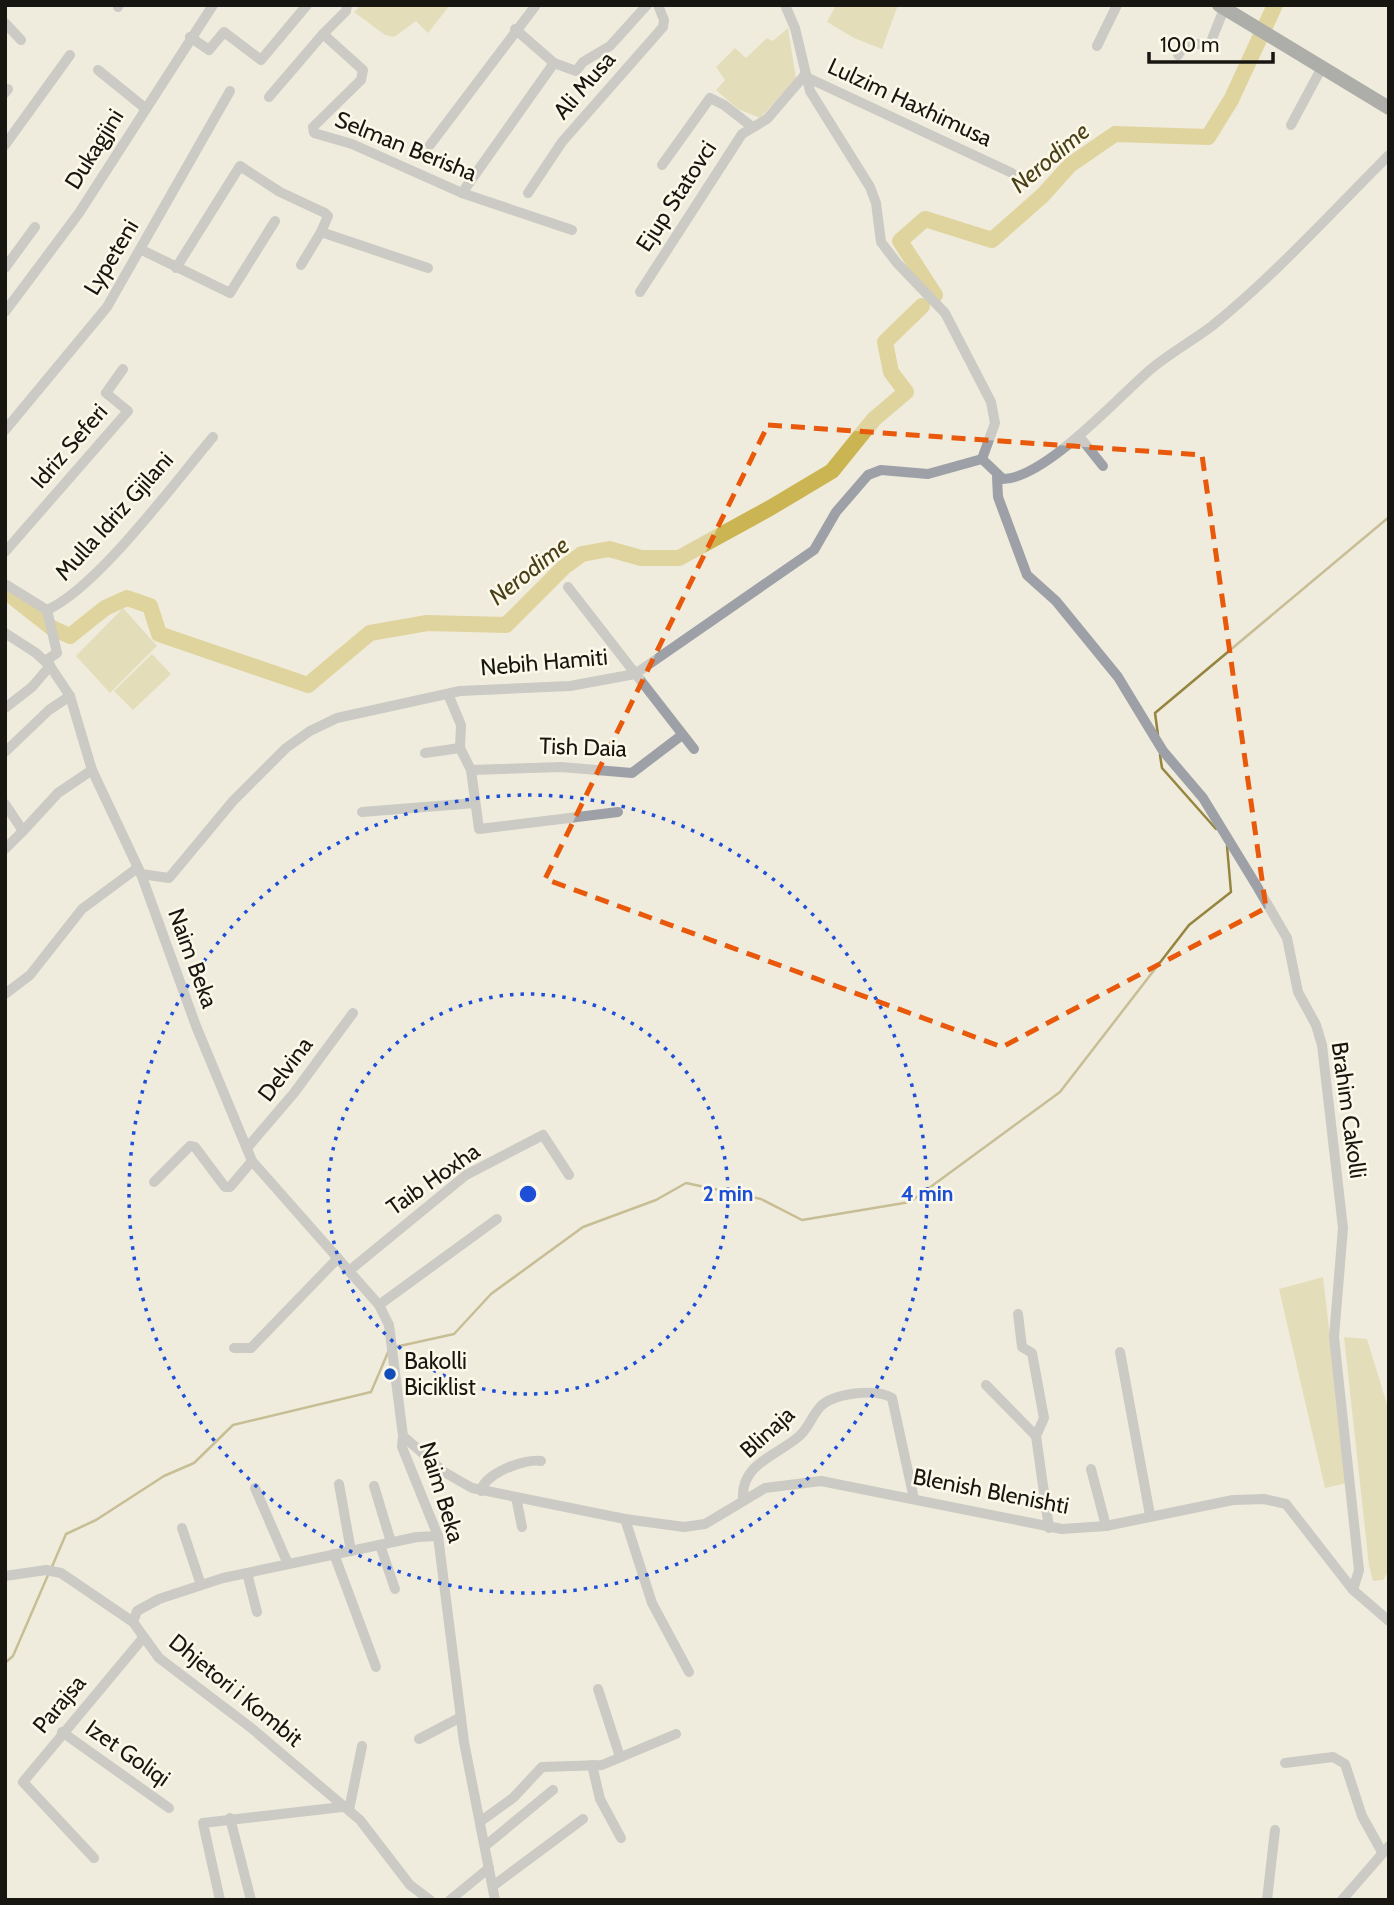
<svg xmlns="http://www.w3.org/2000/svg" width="1394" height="1905" font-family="Cabin,sans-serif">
	<rect width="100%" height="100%" fill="#f0ecdd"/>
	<!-- green -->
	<g fill="#d6c991">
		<path d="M361 5H450L428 33 416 21 394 37 385 35 354 12Z"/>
		<path d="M836 5H898L882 49 854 38 827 22Z"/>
		<path d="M788 28 796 79 760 118 738 109 716 90 725 80 716 67 735 48 746 58 767 38 773 41Z"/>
		<path d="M123 608 157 646 110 693 76 656Z"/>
		<path d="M152 654 171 674 133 710 114 691Z"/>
		<path d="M1323 1277 1347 1483 1325 1488 1279 1289Z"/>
		<path d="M1344 1337 1367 1339 1389 1411V1570L1383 1580 1373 1581 1369 1566Z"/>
	</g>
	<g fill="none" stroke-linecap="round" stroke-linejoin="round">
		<!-- stream -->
		<g stroke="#95853f" stroke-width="2.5">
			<path d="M1158 735 1155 713 1389 517"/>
			<path d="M1160 755 1162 768 1216 829"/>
			<path d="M395 1347 454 1334 491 1294 583 1227 656 1200 686 1183 761 1199 802 1220 910 1202 1060 1092 1189 925 1231 892 1227 846"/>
			<path d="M51 1569 66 1534 96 1520 164 1476 194 1463 233 1425 371 1392 389 1350"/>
			<path d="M5 1663 13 1656 48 1575"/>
		</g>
		<!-- river -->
		<g stroke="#cbb553" stroke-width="16">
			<path d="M935 295 900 241 925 219 992 240 1043 195 1070 165 1115 134 1208 137 1231 100 1275 5"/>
			<path d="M5 591 52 628 70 636 105 608 127 598 150 606 159 634 308 685 370 633 427 623 506 625 564 567 582 554 609 549 641 558H679L770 508 832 471 874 419 906 392 891 372 885 342 922 306"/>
		</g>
		<!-- minor -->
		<g stroke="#9da0a6" stroke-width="10">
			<path d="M347 5 346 11 323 34 363 70 361 80 313 127 314 133 352 144 462 193 572 230"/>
			<path d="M785 5 795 28 810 91 870 187 876 203 881 242 897 263 945 313 991 402 995 423 982 459 1003 479C1046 478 1118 397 1151 369 1170 353 1192 341 1212 326 1276 274 1331 213 1389 155"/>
			<path d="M118 7 119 5"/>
			<path d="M5 23 21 40"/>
			<path d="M190 37 209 50 224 32 261 60 307 5"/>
			<path d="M1097 46 1117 5"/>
			<path d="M1178 55 1185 44H1210L1224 9"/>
			<path d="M554 63 576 71 583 62 610 46 647 5"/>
			<path d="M98 70 145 108"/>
			<path d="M804 76 1012 173"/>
			<path d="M5 93 8 89"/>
			<path d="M269 97 323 34"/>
			<path d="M1291 125 1321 69"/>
			<path d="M5 145 70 55"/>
			<path d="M430 145 536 5"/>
			<path d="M662 165 710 98 724 105 751 126"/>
			<path d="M462 193 554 63 515 29"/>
			<path d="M528 193 562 142 663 27 664 20 658 5"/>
			<path d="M142 250 230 293 275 221"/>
			<path d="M301 265 321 232"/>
			<path d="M5 268 35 227"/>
			<path d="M176 268 240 166 280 192 325 213 328 216 321 232 428 268"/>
			<path d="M640 292 742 134 767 119 804 76"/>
			<path d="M5 312 79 213 213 5"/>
			<path d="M5 430 107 307 230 91"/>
			<path d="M1079 436 1103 466"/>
			<path d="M997 477 998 497 1027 575 1056 601 1118 677 1163 751 1203 798 1258 888 1287 938 1298 992 1316 1025 1322 1045 1343 1228 1334 1337 1359 1570 1353 1590"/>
			<path d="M5 552 128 411 106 393 123 369"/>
			<path d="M5 584 47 610C97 588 175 482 213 437"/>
			<path d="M568 587 694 749"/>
			<path d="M5 633 36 653 50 666 70 696 92 770 141 874 196 1026 252 1161 379 1305 389 1325 403 1436 402 1447 438 1536 464 1742 495 1900"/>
			<path d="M448 694 461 725 460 748 471 770 479 829 618 812"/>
			<path d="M5 708 32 687 50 666 48 659 57 653 47 610"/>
			<path d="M5 752 49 710 70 696"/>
			<path d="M425 753 460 748"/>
			<path d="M471 770 561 767 632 773 682 735"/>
			<path d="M5 804 23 831 58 793 92 770"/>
			<path d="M362 812 475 803"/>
			<path d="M5 849 23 831"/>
			<path d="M141 874 169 878 233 801 286 748 310 731 337 718 460 691 570 686 635 674 814 550 836 512 868 475 881 470 928 474 982 459"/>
			<path d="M5 994 30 975 82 909 136 869"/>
			<path d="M247 1148 294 1093 353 1013"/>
			<path d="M154 1182 190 1146 195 1147 225 1187H230L252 1161"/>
			<path d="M350 1270 466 1175 543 1135 569 1175"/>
			<path d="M379 1305 497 1219"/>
			<path d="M1018 1314 1022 1347 1032 1353 1044 1418 1036 1436 1049 1528"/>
			<path d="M234 1348H251L338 1258"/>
			<path d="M1120 1352 1150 1515"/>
			<path d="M986 1385 1036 1436"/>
			<path d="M403 1436 444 1472 472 1488 625 1519 684 1527 705 1524 765 1488 821 1481 1062 1529 1106 1526 1233 1500 1264 1499 1286 1504 1353 1590 1389 1621"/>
			<path d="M1091 1469 1106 1526"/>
			<path d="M339 1484 351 1551"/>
			<path d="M374 1486 391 1542"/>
			<path d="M255 1488 288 1564"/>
			<path d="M481 1491C484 1474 524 1458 541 1461"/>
			<path d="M516 1497 522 1527"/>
			<path d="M743 1500C740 1465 775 1456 797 1438 808 1430 811 1417 820 1407 833 1393 876 1388 892 1398L914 1499"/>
			<path d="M625 1519 652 1603 689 1672"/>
			<path d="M182 1528 201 1585"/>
			<path d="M380 1545 395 1589"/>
			<path d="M334 1554 376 1667"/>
			<path d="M247 1573 257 1612"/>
			<path d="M5 1576 46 1570 61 1573 133 1622"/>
			<path d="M598 1689 620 1757"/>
			<path d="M62 1732 169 1808"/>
			<path d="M419 1739 461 1717"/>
			<path d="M1285 1763 1333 1757 1345 1764 1362 1816 1382 1852"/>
			<path d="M592 1765 600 1799 621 1838"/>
			<path d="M349 1810 362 1746"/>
			<path d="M230 1818 251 1900"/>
			<path d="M481 1821 513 1798 542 1767 602 1765 676 1734"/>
			<path d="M485 1846 553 1790"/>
			<path d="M94 1858 23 1782 143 1638"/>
			<path d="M493 1886 583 1819"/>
			<path d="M220 1900 203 1823 342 1807"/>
			<path d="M430 1900 410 1885 360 1820 250 1727 159 1658 133 1622 137 1611 159 1599 223 1578 417 1537 438 1536"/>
			<path d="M450 1900 489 1868"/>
			<path d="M1267 1900 1275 1830"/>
			<path d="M1342 1900 1389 1846"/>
		</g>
		<!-- major -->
		<path stroke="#5c626c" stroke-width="14" d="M1219 5 1389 108"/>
	</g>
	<!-- marked area -->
	<path d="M0 0H1394V1905H0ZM768 425 1202 455 1266 908 1002 1047 545 879Z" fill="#f0ecdd" fill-opacity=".55" fill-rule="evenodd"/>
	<path fill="none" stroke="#e8590c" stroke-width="5" stroke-dasharray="14 9" stroke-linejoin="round" d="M768 425 1202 455 1266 908 1002 1047 545 879Z"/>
	<!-- distance rings -->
	<g fill="none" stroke="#1d4ed8" stroke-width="3.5" stroke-dasharray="3.5 7">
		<circle cx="528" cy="1194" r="200"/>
		<circle cx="528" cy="1194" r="399"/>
	</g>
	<!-- markers -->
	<circle fill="#114eb9" stroke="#fdf9ea" stroke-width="2.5" cx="390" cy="1374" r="7"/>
	<g text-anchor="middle" stroke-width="5" stroke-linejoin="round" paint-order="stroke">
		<!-- street labels -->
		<g font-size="23" fill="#171611" stroke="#fdf9ea">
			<text transform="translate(584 85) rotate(-49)" y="8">Ali Musa</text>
			<text transform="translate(910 102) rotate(25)" y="8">Lulzim Haxhimusa</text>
			<text transform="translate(406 146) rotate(22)" y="8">Selman Berisha</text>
			<text transform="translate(94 149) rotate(-58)" y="8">Dukagjini</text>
			<text transform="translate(676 196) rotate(-57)" y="8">Ejup Statovci</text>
			<text transform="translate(111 257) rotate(-59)" y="8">Lypeteni</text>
			<text transform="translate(69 446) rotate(-49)" y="8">Idriz Seferi</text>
			<text transform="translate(114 516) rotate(-48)" y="8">Mulla Idriz Gjilani</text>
			<text transform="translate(544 662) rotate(-5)" y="8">Nebih Hamiti</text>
			<text transform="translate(583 747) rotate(2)" y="8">Tish Daia</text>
			<text transform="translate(193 958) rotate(70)" y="8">Naim Beka</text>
			<text transform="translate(285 1069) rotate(-53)" y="8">Delvina</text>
			<text transform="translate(1349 1110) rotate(82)" y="8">Brahim Cakolli</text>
			<text transform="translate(433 1179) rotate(-35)" y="8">Taib Hoxha</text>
			<text transform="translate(767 1432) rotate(-42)" y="8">Blinaja</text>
			<text transform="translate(991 1491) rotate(11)" y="8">Blenish Blenishti</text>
			<text transform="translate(442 1492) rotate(73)" y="8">Naim Beka</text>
			<text transform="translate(236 1690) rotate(39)" y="8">Dhjetori i Kombit</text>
			<text transform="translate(59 1704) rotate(-50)" y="8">Parajsa</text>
			<text transform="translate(128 1753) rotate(35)" y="8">Izet Goliqi</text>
		</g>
		<!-- poi labels -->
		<g font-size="23" fill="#171611" stroke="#fdf9ea" text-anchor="start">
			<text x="404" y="1369">Bakolli<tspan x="404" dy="26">Biciklist</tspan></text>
		</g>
		<!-- water labels -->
		<g font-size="24" font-style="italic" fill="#4a4017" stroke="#fdf9ea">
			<text transform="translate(1050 158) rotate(-40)" y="8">Nerodime</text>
			<text transform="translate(529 571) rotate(-38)" y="8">Nerodime</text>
		</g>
	</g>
	<circle cx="528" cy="1194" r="10" fill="#1d4ed8" stroke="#fdf9ea" stroke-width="3.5"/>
	<g font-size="21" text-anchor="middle" font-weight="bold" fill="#1d4ed8" stroke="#fdf9ea" stroke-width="5" stroke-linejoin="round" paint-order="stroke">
		<text x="728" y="1201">2 min</text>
		<text x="927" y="1201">4 min</text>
	</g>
	<!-- border -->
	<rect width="1394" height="1905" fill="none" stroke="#171611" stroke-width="14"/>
	<!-- scale -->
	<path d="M1149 52v10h124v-10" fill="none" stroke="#171611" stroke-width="3.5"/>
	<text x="1160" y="52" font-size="21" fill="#171611" stroke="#fdf9ea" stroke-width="5" paint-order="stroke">100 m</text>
</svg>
